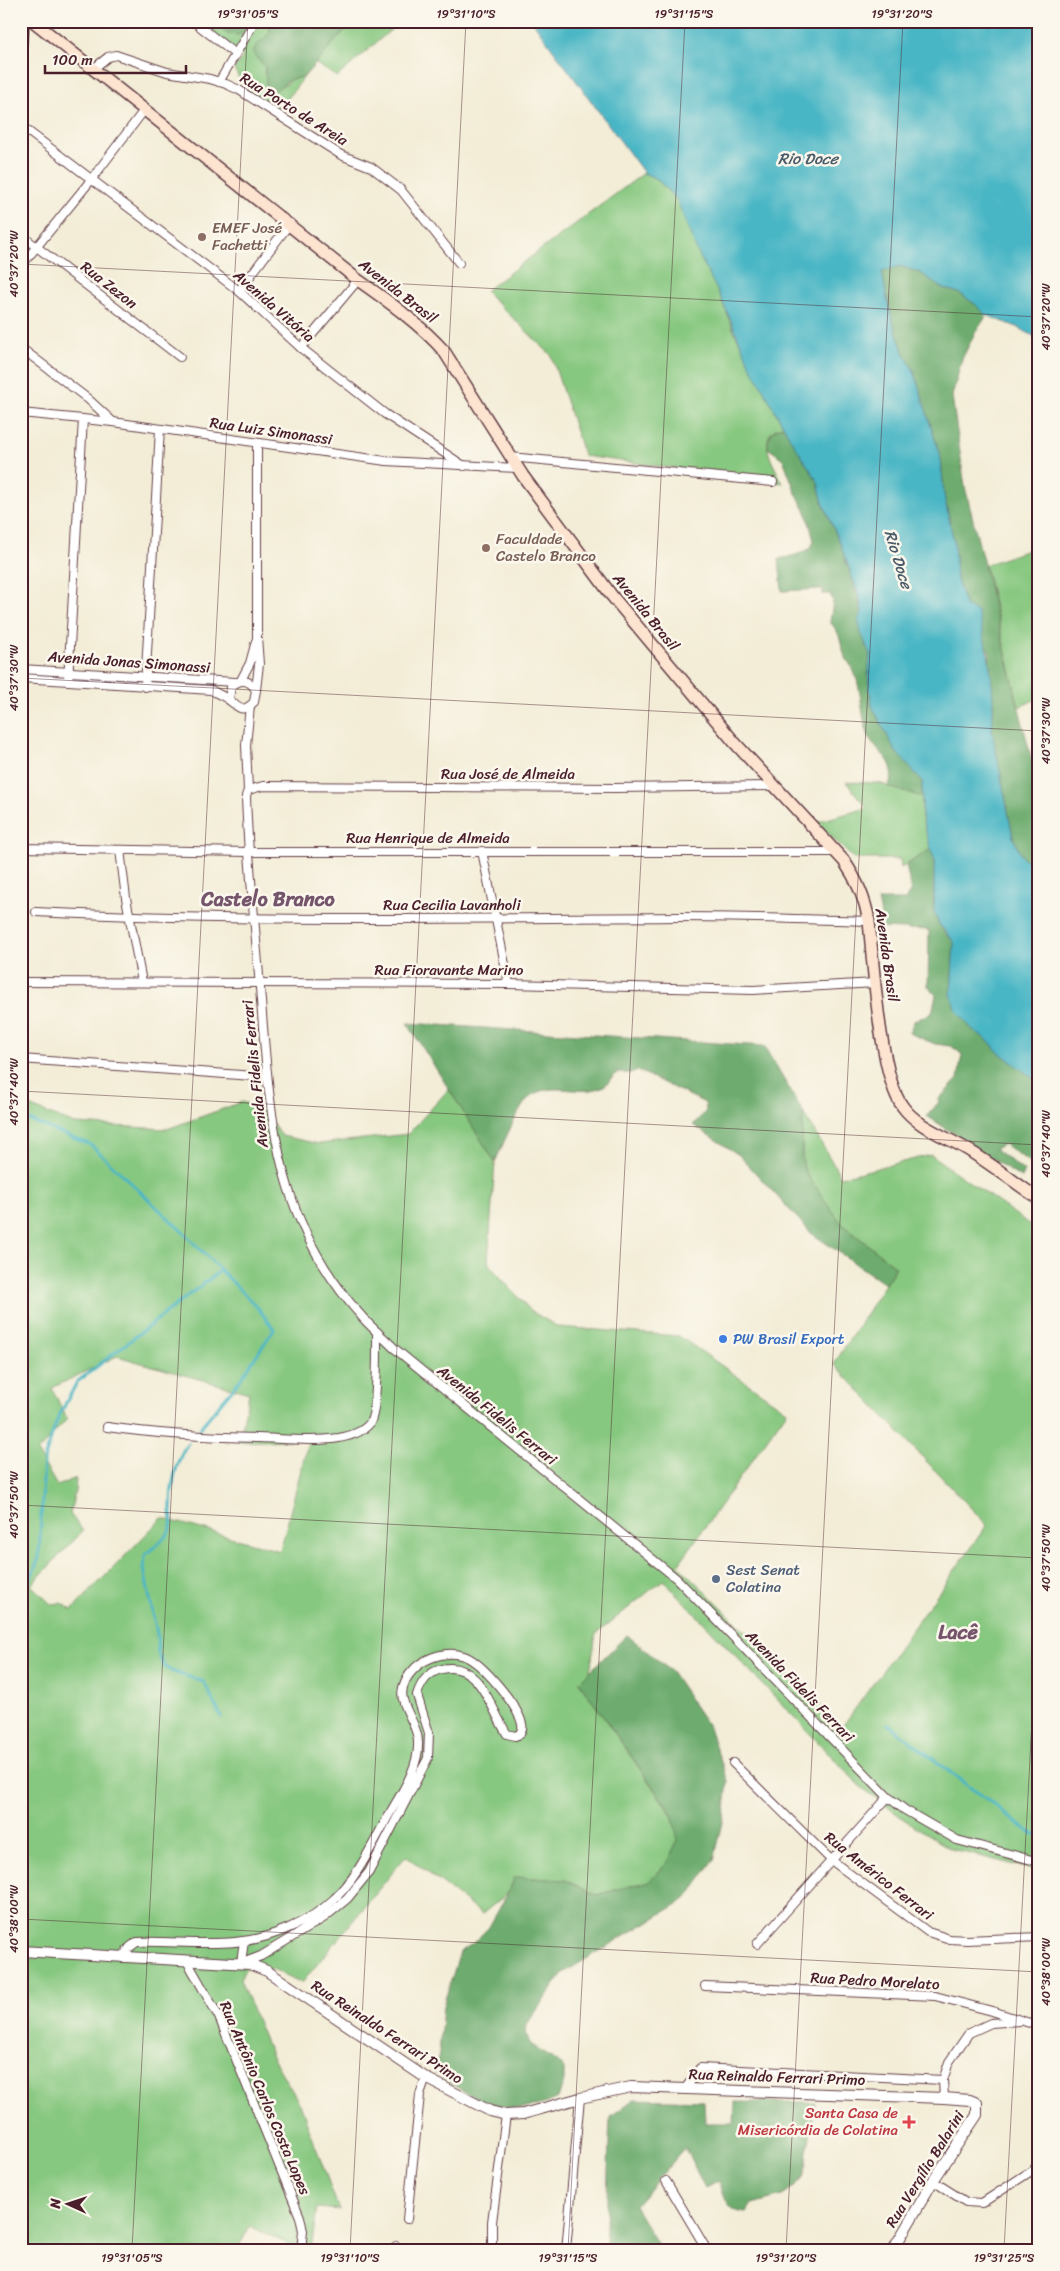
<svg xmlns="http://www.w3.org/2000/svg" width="1060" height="2271" font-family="Sriracha,sans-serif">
	<rect width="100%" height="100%" fill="#fbf7ec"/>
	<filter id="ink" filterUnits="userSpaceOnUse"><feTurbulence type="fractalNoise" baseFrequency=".02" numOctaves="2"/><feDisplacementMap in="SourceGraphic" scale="10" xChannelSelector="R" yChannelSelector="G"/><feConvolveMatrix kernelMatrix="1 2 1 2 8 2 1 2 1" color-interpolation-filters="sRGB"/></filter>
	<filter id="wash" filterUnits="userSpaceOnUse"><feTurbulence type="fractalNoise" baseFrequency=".0096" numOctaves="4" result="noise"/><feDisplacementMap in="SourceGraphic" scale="20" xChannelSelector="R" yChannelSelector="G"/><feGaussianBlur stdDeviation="1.12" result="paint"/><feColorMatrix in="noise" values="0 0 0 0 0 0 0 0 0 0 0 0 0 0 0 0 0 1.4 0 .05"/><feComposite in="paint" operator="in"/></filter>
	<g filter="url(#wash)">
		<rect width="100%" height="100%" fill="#f3edd7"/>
		<!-- green -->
		<g fill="#87c880" stroke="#687456" fill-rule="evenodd">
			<path d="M192 21H215L227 34 253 21H268L270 32 255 47 253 54 265 67 264 74 286 85 291 79 304 77 279 110C258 102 244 89 234 69L243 56Z"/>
			<path d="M355 21H401L337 77 315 63 344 31 343 25Z"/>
			<path d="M644 173 657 179 677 200 683 213 689 231 720 296 734 331 783 426C753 434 774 466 783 483L584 456 551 355 485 291Z"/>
			<path d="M1039 546V698L1019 707 985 565Z"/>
			<path d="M846 782 878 783 922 797V818L931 849 901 868 900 859H854L816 822 867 808Z"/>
			<path d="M449 1089 495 1162 488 1260 490 1266 531 1311 558 1327 679 1336 787 1411 678 1565 842 1727 987 1525 834 1364 896 1267 842 1224 810 1180 804 1169 802 1157 803 1112 841 1177 931 1155 1039 1231V1871L951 1849 905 1820 860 1786 663 1580 596 1634 590 1671 579 1682 672 1815 679 1840 668 1862 650 1881 596 1895 565 1880 515 1877 508 1893 482 1914 406 1856 302 1983 273 1969 246 1967 240 1980 271 2055 300 2104 339 2210 317 2208 311 2250H301L250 2226 237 2250H21V1103L75 1124 167 1129 242 1102 262 1109 282 1136 319 1144 408 1134ZM117 1356 249 1393 239 1442 309 1439 280 1551 162 1518 72 1610 61 1603 51 1604 31 1585 83 1531 70 1514 75 1491 76 1478 57 1486 37 1452 67 1419 52 1388Z"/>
		</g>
		<!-- forest -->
		<g fill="#6dac6e" stroke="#5c664c">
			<path d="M215 21H253L240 35 227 34Z"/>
			<path d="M268 21H355L344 26V31L304 77 291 79 276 90 266 86 265 67 253 54 255 47 270 32Z"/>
			<path d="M900 266 921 273 940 287 959 293 975 304 987 315 975 333 962 359 952 396 965 487 1039 790V873L1021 855 1013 837 992 731 993 715 989 651 966 607 956 577 954 542 944 495 941 459 914 371C896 342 888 305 882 272Z"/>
			<path d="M783 426 818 482 822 501 841 546 858 597 870 654 872 706 896 752 922 780V797L888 787C901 757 876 757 868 734 861 715 862 693 855 674 852 665 844 658 843 650 839 637 840 633 830 622L833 601 830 594H822L824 589 782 591 779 559 796 555 810 549 814 541 807 514 796 493 783 459 768 448C767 437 772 429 783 426Z"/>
			<path d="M931 849C942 886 919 911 954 942L951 994 972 1029 991 1042 996 1050 1039 1083V1169L1004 1144 995 1149 1024 1171 1021 1178 927 1116 939 1102 938 1100 958 1079 962 1054 951 1046 935 1044 909 1033 914 1021 932 1013 936 995 928 986 929 930 879 928 881 915 878 900H905L911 890 906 865Z"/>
			<path d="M407 1023 764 1046 803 1112 802 1157 804 1169 810 1179 842 1224 896 1267 885 1284 811 1233 739 1155 693 1125 706 1111 705 1103 637 1070 633 1073H616C612 1078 608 1084 602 1087 580 1097 550 1080 530 1097 518 1107 502 1147 495 1162Z"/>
			<path d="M627 1635 671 1671 708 1726 728 1781 724 1818 714 1860 686 1899 563 1973 527 2024 526 2032 529 2043 558 2062 564 2069V2081L558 2098C550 2101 541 2106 533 2107 496 2113 461 2092 433 2071L439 2054 443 2006 460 1952 472 1944 489 1927 508 1893 515 1877 565 1880 596 1895 650 1881 668 1862 678 1840 672 1814 579 1682Z"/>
			<path d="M634 2099 704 2101 705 2123H734L735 2102H815L804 2178 782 2196 752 2204 746 2213C727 2212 725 2196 719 2181L705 2188 685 2148 635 2206 661 2250H605L610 2117Z"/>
		</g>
		<!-- water -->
		<path fill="#49b6c5" stroke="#4a6a78" d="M532 21H1039V339L1017 327 986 315 975 304 959 293 940 287 921 273 900 266 882 272C888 306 896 342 914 371L941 459 944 495 954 542 956 577 966 607 977 611C989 650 996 690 992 731L1013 837 1021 855 1039 873V1083L996 1050 990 1042 972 1029 955 1009 951 994 954 942 939 924 934 912V860L922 818V781L896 752 872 706 868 678 870 654 861 633 858 619 862 613 859 597 841 546 822 500 818 482 790 438 750 365 720 296 696 249 677 200 657 179 644 173Z"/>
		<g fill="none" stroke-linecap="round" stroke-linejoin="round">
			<!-- stream -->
			<g stroke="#49b6c5" stroke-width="3">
				<path d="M21 1117 91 1145 184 1233 258 1308 274 1329 240 1380 199 1429"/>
				<path d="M188 1443C176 1459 171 1486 171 1507 171 1515 173 1523 170 1530 165 1540 152 1548 145 1555L144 1569 157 1634 158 1654 164 1666 171 1671 204 1682 221 1717"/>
				<path d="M21 1589 30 1580 39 1558 44 1460 57 1420 77 1382 221 1270"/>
				<path d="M888 1724 972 1789C996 1803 1014 1825 1039 1837"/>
			</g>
		</g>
	</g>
	<g filter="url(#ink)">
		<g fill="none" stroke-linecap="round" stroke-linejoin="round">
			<defs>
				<g id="minor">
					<path d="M193 21 235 54"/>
					<path d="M93 69 108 57 116 55 167 72 210 79 226 84 239 90 341 155 371 167 401 190 459 263"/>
					<path d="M219 82 255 21"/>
					<path d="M21 126 239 291 301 348 385 414 464 466"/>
					<path d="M21 235 180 357"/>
					<path d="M21 266 91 180 145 109"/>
					<path d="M239 291 290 223"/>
					<path d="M21 348 88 399 113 422"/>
					<path d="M301 348 358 280"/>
					<path d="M21 413 113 422 386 461 518 468"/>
					<path d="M510 457 773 482"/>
					<path d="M21 669 235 682"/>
					<path d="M21 678 211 690C216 693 221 695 226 698 237 704 240 716 254 702L256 690C249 679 240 678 231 687L229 699"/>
					<path d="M241 680 250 663 256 641"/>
					<path d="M68 681 83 419"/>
					<path d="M145 687 160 429"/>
					<path d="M256 690 259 664 257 637V444"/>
					<path d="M774 786 615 788 263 786 248 790 246 796C248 860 255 924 260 988 270 1115 273 1220 364 1319 373 1329 384 1338 394 1348L677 1579 888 1797 905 1810 957 1840 1039 1862"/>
					<path d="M248 790 246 745 250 706"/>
					<path d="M21 848 248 852H835"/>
					<path d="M120 850 126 898 142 982"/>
					<path d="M482 851 509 984"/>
					<path d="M36 912C250 923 466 918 680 917 743 917 806 919 869 921"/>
					<path d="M21 982 509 984 753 990 876 983"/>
					<path d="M21 1059 267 1077"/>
					<path d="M107 1427C157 1434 208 1437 259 1438 286 1439 313 1442 339 1438 350 1436 363 1432 370 1423 378 1410 377 1350 377 1332"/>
					<path d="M733 1763 831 1860 928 1932 950 1939 967 1940 1039 1937"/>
					<path d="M757 1944 888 1797"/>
					<path d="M122 1958 130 1947 137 1942C169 1941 203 1945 235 1942 268 1940 310 1922 334 1899 357 1878 371 1847 386 1820 398 1798 420 1768 418 1741 417 1715 385 1698 415 1668 427 1657 448 1650 464 1656 482 1662 518 1706 522 1724 523 1728 522 1730 520 1734L515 1736 507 1734C491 1710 480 1660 442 1669 428 1672 421 1682 417 1695L429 1733 428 1758 369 1872 347 1899 325 1917 261 1956 245 1962"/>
					<path d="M187 1961 219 2017 300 2217 303 2231 301 2250"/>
					<path d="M241 1963 244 1941"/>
					<path d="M705 1986 935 1996 992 2011 1039 2026"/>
					<path d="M685 2089 700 2068 943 2080"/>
					<path d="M944 2098 943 2080 949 2062 969 2033 991 2023 1019 2021"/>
					<path d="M666 2181 707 2250"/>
					<path d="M933 2181 966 2202 982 2203 1039 2166"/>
					<path d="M407 2219 420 2095 426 2078"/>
					<path d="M393 2250 396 2246 401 2250"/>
					<path d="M492 2250V2222L506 2115"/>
					<path d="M566 2250 580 2098"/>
				</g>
				<path id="tertiary" d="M21 1951 249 1964 267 1971 426 2078 490 2111 506 2115 523 2114 580 2098 631 2087 944 2098 970 2100 977 2103V2115L933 2181 893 2250"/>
				<path id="secondary" d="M33 21 358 280C389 302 419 323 444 351L523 476 612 596 735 743 844 861C857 880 865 898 869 921 873 961 880 1079 903 1107 919 1129 951 1138 973 1153 995 1167 1017 1184 1039 1199"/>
			</defs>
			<!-- minor casing -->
			<use href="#minor" stroke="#633e45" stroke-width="10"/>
			<!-- tertiary casing -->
			<use href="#tertiary" stroke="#633e45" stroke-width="12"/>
			<!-- secondary casing -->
			<use href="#secondary" stroke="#633e45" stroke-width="14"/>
			<!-- minor -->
			<use href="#minor" stroke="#fff" stroke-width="8"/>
			<!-- tertiary -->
			<use href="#tertiary" stroke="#fff" stroke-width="10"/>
			<!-- secondary -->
			<use href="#secondary" stroke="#fde4d1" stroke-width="11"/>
		</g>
	</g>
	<!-- ticks -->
	<path fill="none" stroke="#4a1f2b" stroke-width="1" stroke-opacity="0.45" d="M21 191 30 21M21 264 1039 317M21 678 1039 731M21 1091 1039 1145M21 1505 1039 1558M21 1919 1039 1972M132 2250 248 21M350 2250 466 21M568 2250 685 21M786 2250 903 21M1004 2250 1039 1588"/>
	<!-- markers -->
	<g fill="#8d6e63" stroke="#fbf7ec" stroke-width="2">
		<circle cx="202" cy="237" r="5"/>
		<circle cx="486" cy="548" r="5"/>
	</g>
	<circle fill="#3f7fe0" stroke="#fbf7ec" stroke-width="2" cx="723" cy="1339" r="5"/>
	<circle fill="#5c6f8a" stroke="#fbf7ec" stroke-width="2" cx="716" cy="1579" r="5"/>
	<path fill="#e0444e" stroke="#fbf7ec" stroke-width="2" d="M906.5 2114.5h5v5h5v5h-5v5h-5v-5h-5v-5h5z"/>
	<g text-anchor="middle" stroke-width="5" stroke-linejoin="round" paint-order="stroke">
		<!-- street labels -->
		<g font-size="15" fill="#4a1f2b" stroke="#fbf7ec">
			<text transform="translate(294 109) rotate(32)" y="5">Rua Porto de Areia</text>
			<text transform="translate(109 285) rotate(38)" y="5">Rua Zezon</text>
			<text transform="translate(398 291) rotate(38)" y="5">Avenida Brasil</text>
			<text transform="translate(274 306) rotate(41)" y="5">Avenida Vitória</text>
			<text transform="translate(271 431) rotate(8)" y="5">Rua Luiz Simonassi</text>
			<text transform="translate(646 612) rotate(51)" y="5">Avenida Brasil</text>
			<text transform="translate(129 662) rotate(4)" y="5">Avenida Jonas Simonassi</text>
			<text x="508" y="779">Rua José de Almeida</text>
			<text x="428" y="843">Rua Henrique de Almeida</text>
			<text x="452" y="910">Rua Cecilia Lavanholi</text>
			<text transform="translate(887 955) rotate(82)" y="5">Avenida Brasil</text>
			<text x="449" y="975">Rua Fioravante Marino</text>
			<text transform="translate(255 1074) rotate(-96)" y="5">Avenida Fidelis Ferrari</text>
			<text transform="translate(497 1415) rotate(39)" y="5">Avenida Fidelis Ferrari</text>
			<text transform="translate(800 1686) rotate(46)" y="5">Avenida Fidelis Ferrari</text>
			<text transform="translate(879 1876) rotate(38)" y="5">Rua Américo Ferrari</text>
			<text transform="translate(875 1981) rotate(3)" y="5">Rua Pedro Morelato</text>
			<text transform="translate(387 2032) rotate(33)" y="5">Rua Reinaldo Ferrari Primo</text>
			<text transform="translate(777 2077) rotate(2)" y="5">Rua Reinaldo Ferrari Primo</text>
			<text transform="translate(265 2098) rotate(67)" y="5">Rua Antônio Carlos Costa Lopes</text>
			<text transform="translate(925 2169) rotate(-58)" y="5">Rua Vergílio Balarini</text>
		</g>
		<!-- education labels -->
		<g font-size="15" fill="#785e54" stroke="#fbf7ec" text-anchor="start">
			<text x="212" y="233">EMEF José<tspan x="212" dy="17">Fachetti</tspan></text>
			<text x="496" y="544">Faculdade<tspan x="496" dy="17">Castelo Branco</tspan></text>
		</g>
		<!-- shop labels -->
		<g font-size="15" fill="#366cbe" stroke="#fbf7ec" text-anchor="start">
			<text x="733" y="1344">PW Brasil Export</text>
		</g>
		<!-- service labels -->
		<g font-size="15" fill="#4e5e75" stroke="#fbf7ec" text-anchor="start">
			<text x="726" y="1575">Sest Senat<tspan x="726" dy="17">Colatina</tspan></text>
		</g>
		<!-- health labels -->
		<g font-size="15" fill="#be3a42" stroke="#fbf7ec" text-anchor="end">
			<text x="898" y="2118">Santa Casa de<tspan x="898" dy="17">Misericórdia de Colatina</tspan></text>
		</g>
		<!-- water labels -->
		<g font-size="16" font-style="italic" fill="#4a5b69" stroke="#fbf7ec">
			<text x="808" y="164">Rio Doce</text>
			<text transform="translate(899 559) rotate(73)" y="6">Rio Doce</text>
		</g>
		<!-- district labels -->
		<g font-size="20" font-weight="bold" fill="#75556b" stroke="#fbf7ec">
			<text x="268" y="906">Castelo Branco</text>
			<text x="958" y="1639">Lacê</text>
		</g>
	</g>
	<!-- margin -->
	<rect width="1060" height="2271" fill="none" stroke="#fbf7ec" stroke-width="55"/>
	<!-- north arrow -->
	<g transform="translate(68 2204) rotate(273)" stroke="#fbf7ec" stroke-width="4" paint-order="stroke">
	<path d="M0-4L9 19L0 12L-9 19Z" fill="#4a1f2b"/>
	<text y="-8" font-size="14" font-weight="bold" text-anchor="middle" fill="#4a1f2b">N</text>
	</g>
	<!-- scale -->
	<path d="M45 65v8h141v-8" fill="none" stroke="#4a1f2b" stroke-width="2.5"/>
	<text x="52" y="65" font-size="15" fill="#4a1f2b" stroke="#fbf7ec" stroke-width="4" paint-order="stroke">100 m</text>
	<rect x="28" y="28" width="1004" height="2216" fill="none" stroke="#4a1f2b" stroke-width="2"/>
	<g font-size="12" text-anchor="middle" fill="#4a1f2b">
		<text x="248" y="18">19°31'05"S</text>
		<text x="466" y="18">19°31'10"S</text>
		<text x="684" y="18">19°31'15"S</text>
		<text x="902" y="18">19°31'20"S</text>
		<text transform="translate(14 264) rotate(-90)" y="4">40°37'20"W</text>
		<text transform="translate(1046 317) rotate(-90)" y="4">40°37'20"W</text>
		<text transform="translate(14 678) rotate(-90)" y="4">40°37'30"W</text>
		<text transform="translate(1046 731) rotate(-90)" y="4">40°37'30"W</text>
		<text transform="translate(14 1092) rotate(-90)" y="4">40°37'40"W</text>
		<text transform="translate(1046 1144) rotate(-90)" y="4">40°37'40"W</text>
		<text transform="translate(14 1505) rotate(-90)" y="4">40°37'50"W</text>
		<text transform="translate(1046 1558) rotate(-90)" y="4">40°37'50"W</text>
		<text transform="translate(14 1919) rotate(-90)" y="4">40°38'00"W</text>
		<text transform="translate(1046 1972) rotate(-90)" y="4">40°38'00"W</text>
		<text x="132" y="2262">19°31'05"S</text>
		<text x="350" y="2262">19°31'10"S</text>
		<text x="568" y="2262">19°31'15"S</text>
		<text x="786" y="2262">19°31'20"S</text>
		<text x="1004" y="2262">19°31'25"S</text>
	</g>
</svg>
